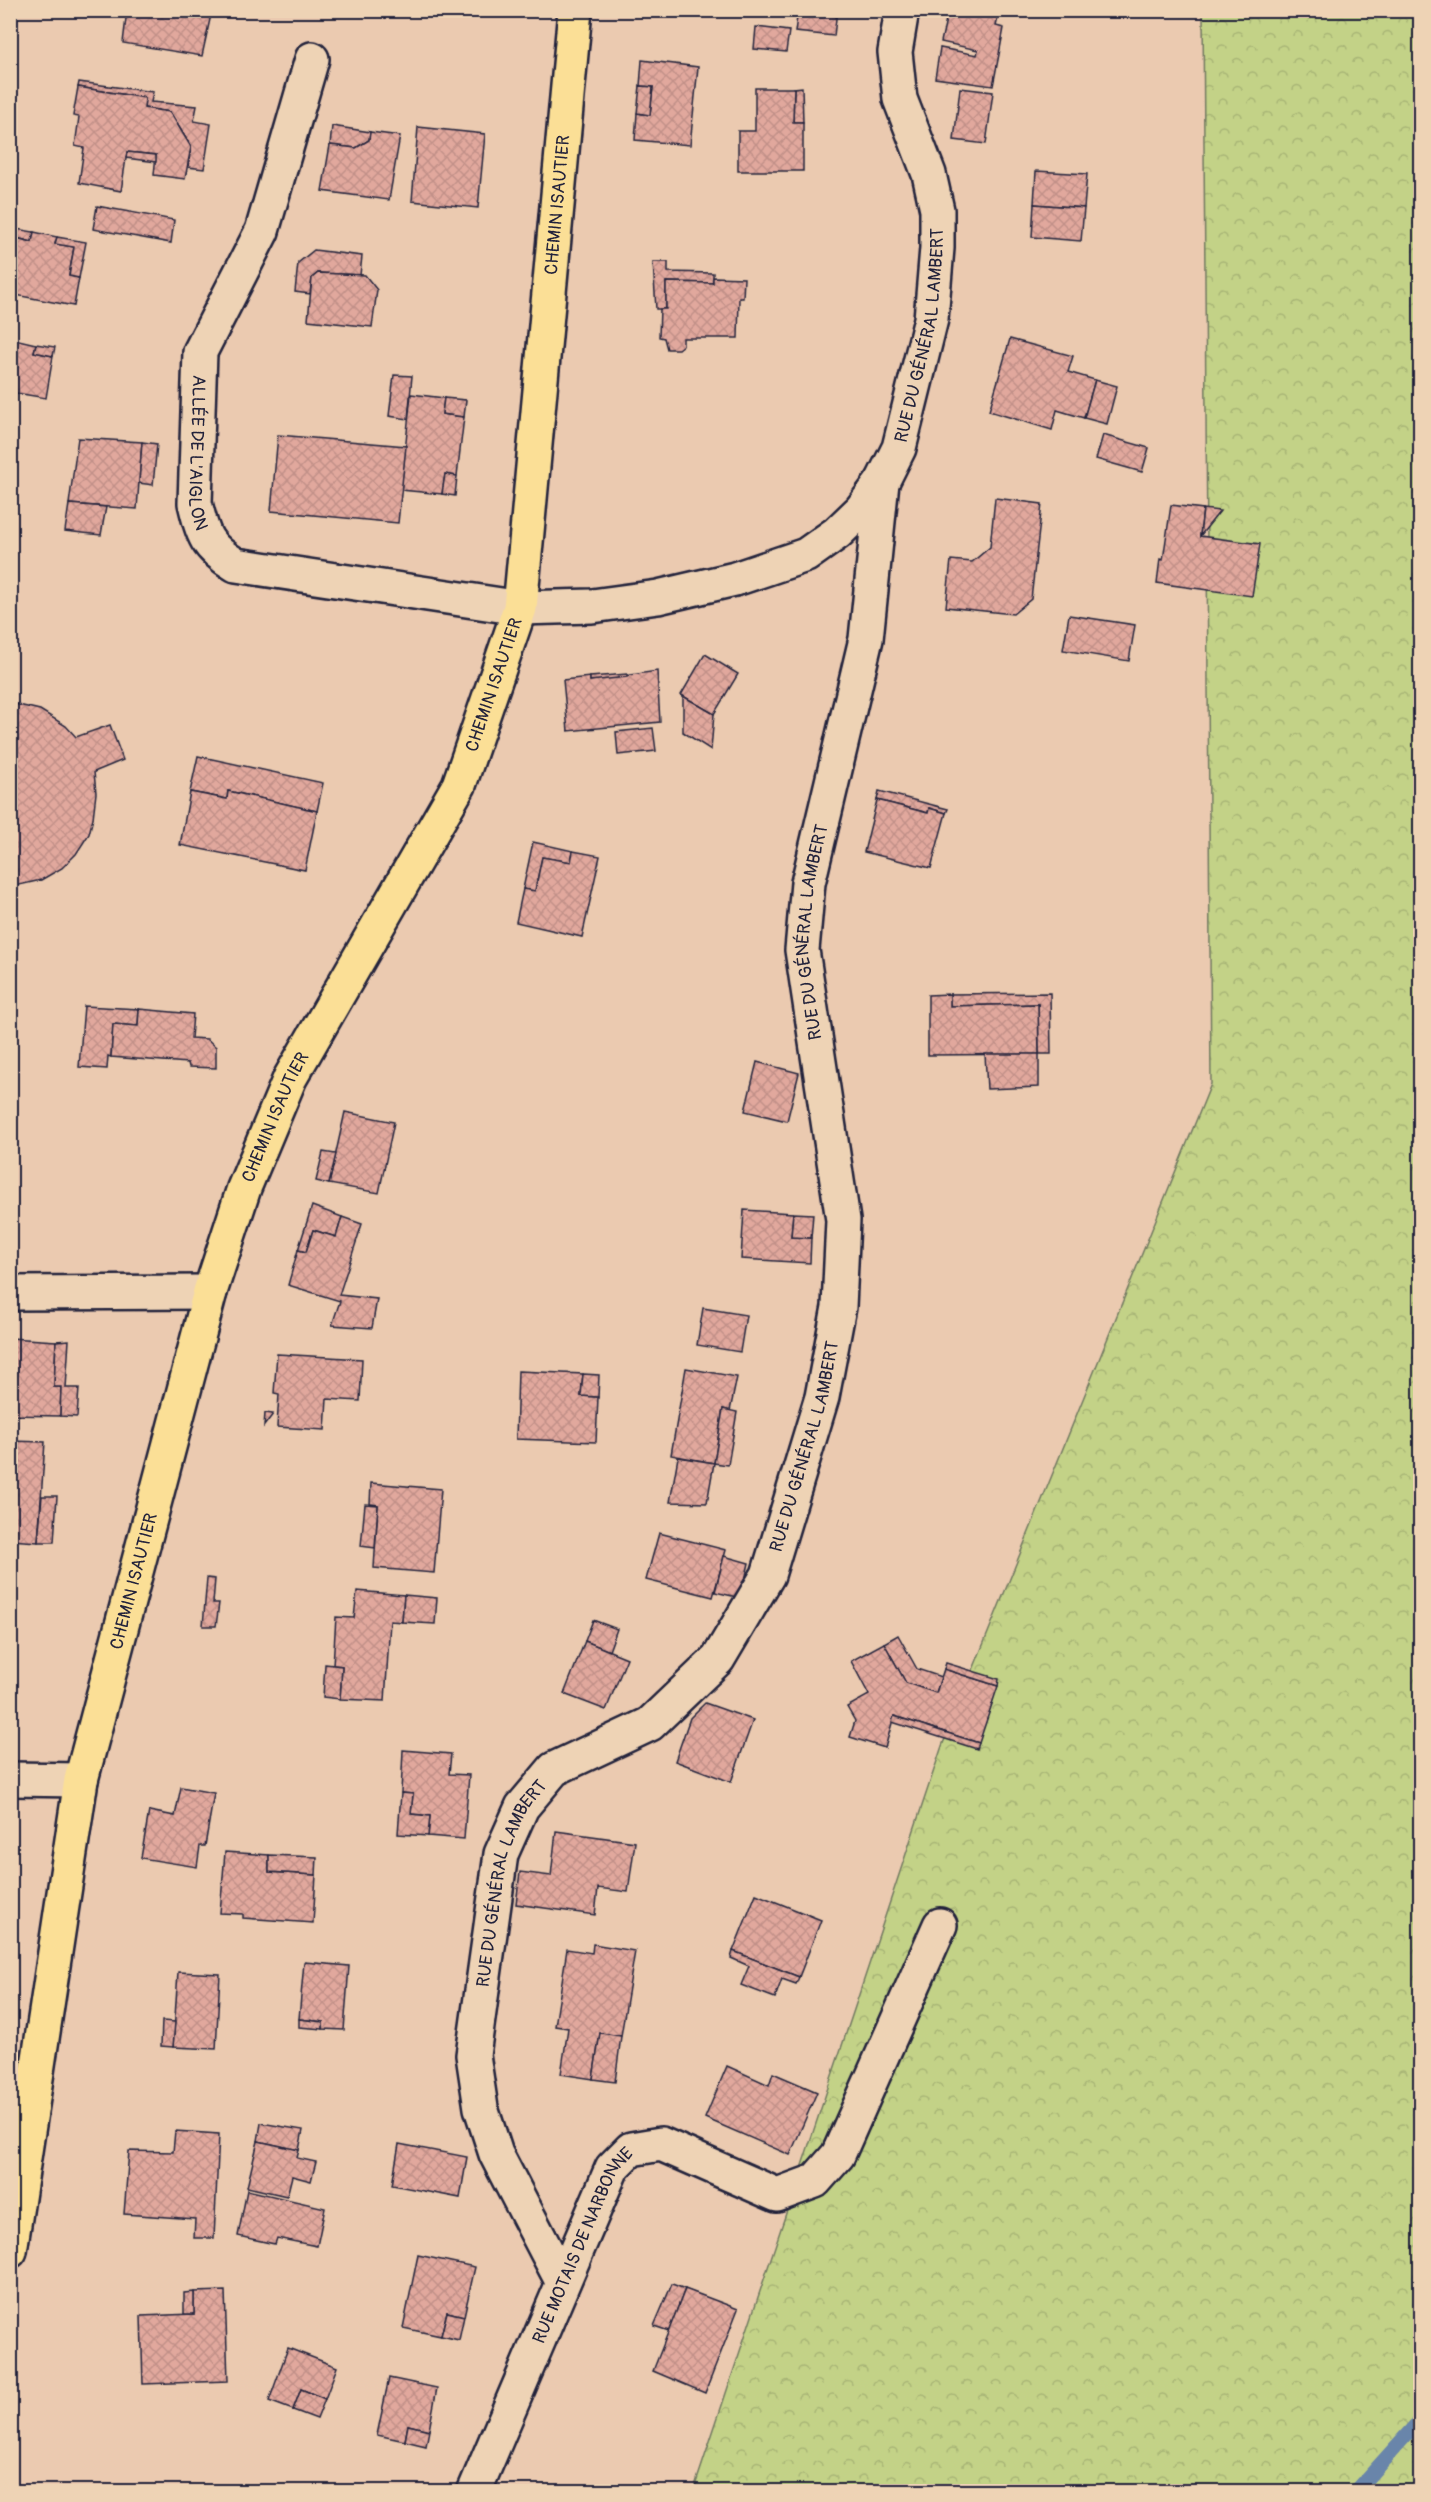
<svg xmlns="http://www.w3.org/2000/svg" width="1431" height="2502" font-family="Pangolin,sans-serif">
	<defs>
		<pattern id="forest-crowns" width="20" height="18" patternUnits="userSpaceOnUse" patternTransform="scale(1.5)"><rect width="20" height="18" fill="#c3d287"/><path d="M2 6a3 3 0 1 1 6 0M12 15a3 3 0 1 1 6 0" fill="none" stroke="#a7b475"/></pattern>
		<pattern id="building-cross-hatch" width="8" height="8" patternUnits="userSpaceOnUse" patternTransform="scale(1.5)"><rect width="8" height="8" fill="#e1a89d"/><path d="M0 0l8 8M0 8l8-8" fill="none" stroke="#c19088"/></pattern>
	</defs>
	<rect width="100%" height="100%" fill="#ebcab0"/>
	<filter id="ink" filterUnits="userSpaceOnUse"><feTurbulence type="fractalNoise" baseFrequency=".0167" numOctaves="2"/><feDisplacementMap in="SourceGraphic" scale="12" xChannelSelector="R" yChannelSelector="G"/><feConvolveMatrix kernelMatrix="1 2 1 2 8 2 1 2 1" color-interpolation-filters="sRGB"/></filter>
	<g filter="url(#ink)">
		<!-- forest -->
		<path fill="url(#forest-crowns)" stroke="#727a61" stroke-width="1.5" d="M1203 11H1420V2491L693 2492 942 1746 1211 1084Z"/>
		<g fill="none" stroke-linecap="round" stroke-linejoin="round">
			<!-- stream -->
			<path stroke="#6985aa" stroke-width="14" d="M1355 2492 1420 2420"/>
		</g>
		<!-- building -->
		<g fill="url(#building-cross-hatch)" stroke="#22223b" stroke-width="1.5">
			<path d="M127 10H212L202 56 123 43Z"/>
			<path d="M798 10H837L834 36 795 32Z"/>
			<path d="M948 10H1000L996 26 1004 28 993 86 935 78 940 48 977 55 978 50 941 42Z"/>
			<path d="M756 27 789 31 786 52 754 49Z"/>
			<path d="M642 60 698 67 690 145 635 140 637 113 650 115 653 87 640 86Z"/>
			<path d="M79 82 153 92 151 102 197 106 194 121 211 124 204 169 188 167 191 147 170 112 144 108 145 98 78 87Z"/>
			<path d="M640 86 653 87 650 115 637 113Z"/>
			<path d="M78 87 145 98 144 108 170 112 191 147 185 179 154 175 156 155 127 152 121 191 79 183 84 148 75 146 79 117 73 116Z"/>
			<path d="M802 87 803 122H793L794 88Z"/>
			<path d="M755 88H794L793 122H803V171H738V131H755Z"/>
			<path d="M960 88 993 92 986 144 954 140Z"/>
			<path d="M332 126 370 132 369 140 356 148 330 145Z"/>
			<path d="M418 127 485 134 478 208 412 201Z"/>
			<path d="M370 132 400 136 389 200 322 191 330 145 356 148 369 140Z"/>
			<path d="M127 152 156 155V162L126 158Z"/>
			<path d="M1036 171 1087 174 1084 208 1034 204Z"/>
			<path d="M1034 204 1084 208 1081 241 1032 237Z"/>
			<path d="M97 206 174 220 171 243 93 229Z"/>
			<path d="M10 228 34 232 32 242 16 238 10 262Z"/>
			<path d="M34 232 57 237 55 244 74 247 69 276 79 278 74 306 10 294V262L16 238 32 242Z"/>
			<path d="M57 237 86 242 79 278 69 276 74 247 55 244Z"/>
			<path d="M314 250 362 256 360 275 318 273 312 278 310 294 295 292 298 263Z"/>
			<path d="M653 262H668V272L713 273V283L666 282V309H656Z"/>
			<path d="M318 273 365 275 377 290 372 327 308 320 312 278Z"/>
			<path d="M713 277 744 278 743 298H739L738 338H683V345L678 349H667L664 338 659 337 660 309H666V282L713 283Z"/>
			<path d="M10 338 36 344 34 352 53 356 46 398 10 392Z"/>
			<path d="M1010 339 1073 356 1068 372 1095 380 1084 418 1057 410 1052 430 989 411Z"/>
			<path d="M36 344 55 347 53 356 34 352Z"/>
			<path d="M394 375 412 376 408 419 389 416Z"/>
			<path d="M1095 380 1117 386 1107 424 1084 418Z"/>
			<path d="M411 394 444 398 442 414 464 417 457 476 445 474 442 494 401 490Z"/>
			<path d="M444 398 466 400 464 417 442 414Z"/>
			<path d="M278 435 406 446 398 523 271 511Z"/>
			<path d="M1103 435 1149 448 1142 472 1096 459Z"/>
			<path d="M78 438 142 442 137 509 69 504Z"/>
			<path d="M142 442 157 444 153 485 139 483Z"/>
			<path d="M445 474 457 476 455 496 442 494Z"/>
			<path d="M995 498 1042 504 1031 599 1013 614 946 607 951 560 972 562 990 547Z"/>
			<path d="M69 504 106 507 101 535 65 531Z"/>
			<path d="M1171 505 1203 509 1200 536 1260 544 1252 596 1157 583 1160 559 1163 560Z"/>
			<path d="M1203 509 1220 511 1200 536Z"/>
			<path d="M1069 615 1135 625 1129 661 1063 650Z"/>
			<path d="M705 654 738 674 714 714 681 695Z"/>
			<path d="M657 671 660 722 568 731 563 680 590 677V681Z"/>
			<path d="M627 674V677L590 681V677Z"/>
			<path d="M683 696 714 714 711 750 683 732Z"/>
			<path d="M10 703 40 710 66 726 76 737 110 725 123 760 94 772 96 793 93 818 89 834 76 854 62 868 41 880 10 887Z"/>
			<path d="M653 728 656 751 618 755 616 732Z"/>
			<path d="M198 756 323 783 317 811 228 791 227 799 190 792Z"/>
			<path d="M228 791 317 811 305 870 180 845 190 792 227 799Z"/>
			<path d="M879 791 948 809 946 813 929 808 928 813 877 800Z"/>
			<path d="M877 800 928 813 929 808 946 813 931 868 864 852Z"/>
			<path d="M533 842 573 851 571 862 542 857 535 891 523 889Z"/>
			<path d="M573 851 600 856 582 937 516 922 523 889 535 891 542 857 571 862Z"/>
			<path d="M1050 993 1051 1054H1039L1038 1004 950 1006V994Z"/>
			<path d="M950 994V1006L1038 1004 1039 1054 928 1055V995Z"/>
			<path d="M84 1006 139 1009 138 1026 113 1024 111 1057 108 1056 107 1069 79 1067Z"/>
			<path d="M139 1009 193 1014 191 1038 207 1039 216 1047V1068L189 1067 188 1063 111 1057 113 1024 138 1026Z"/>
			<path d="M985 1054H1039V1087L987 1089Z"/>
			<path d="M757 1062 799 1073 787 1121 745 1111Z"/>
			<path d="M345 1112 394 1122 379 1193 329 1184Z"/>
			<path d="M323 1152 336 1154 329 1184 316 1181Z"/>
			<path d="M312 1206 342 1217 336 1237 313 1230 306 1252 298 1250Z"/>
			<path d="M744 1210 793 1213 791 1237 811 1238 810 1263 741 1259Z"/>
			<path d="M793 1213 813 1214 811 1238 791 1237Z"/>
			<path d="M342 1217 362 1224 339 1295 377 1299 372 1328 332 1325 340 1301 288 1285 298 1250 306 1252 313 1230 336 1237Z"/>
			<path d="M703 1308 746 1315 740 1352 697 1345Z"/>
			<path d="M10 1338 56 1341 54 1387H61L60 1416 10 1415Z"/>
			<path d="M69 1340 66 1388H79L77 1417 60 1416 61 1387H54L56 1341Z"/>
			<path d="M277 1354 362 1359 360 1401 327 1399 325 1430 277 1427 279 1394 274 1393Z"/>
			<path d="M686 1368 737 1377 730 1411 723 1409 714 1463 671 1455Z"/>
			<path d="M518 1371 583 1374 581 1396 598 1397 596 1442 516 1439Z"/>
			<path d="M583 1374 599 1375 598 1397 581 1396Z"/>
			<path d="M723 1409 737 1412 728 1465 714 1463Z"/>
			<path d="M265 1413 273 1414 264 1426Z"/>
			<path d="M10 1441 45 1442 38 1542 10 1540Z"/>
			<path d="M678 1457 714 1463 707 1503 670 1502Z"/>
			<path d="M371 1483 441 1489 434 1573 374 1568 378 1505 370 1504Z"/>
			<path d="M42 1496H57L54 1542H38Z"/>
			<path d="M365 1504 378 1505 375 1548 361 1546Z"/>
			<path d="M659 1533 726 1550 713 1597 646 1580Z"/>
			<path d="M724 1556 749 1563 741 1598 715 1592Z"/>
			<path d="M207 1578 215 1579 213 1603H219L216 1626H203Z"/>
			<path d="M357 1591 404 1595 402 1622 390 1621 385 1701 340 1699 342 1666 333 1665 336 1617 354 1618Z"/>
			<path d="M404 1595 437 1598 435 1624 402 1622Z"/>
			<path d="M593 1620 617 1629 609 1651 585 1641Z"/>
			<path d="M898 1635 917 1669 941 1677 936 1693 906 1683 884 1643Z"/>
			<path d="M585 1641 627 1658 606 1710 564 1694Z"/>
			<path d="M884 1643 906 1683 936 1693 944 1669 998 1686 979 1743 894 1716 885 1748 850 1737 855 1721 847 1707 869 1695 851 1661Z"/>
			<path d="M946 1663 999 1679 998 1686 944 1669Z"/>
			<path d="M325 1664 342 1666 340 1699 323 1697Z"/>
			<path d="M705 1703 753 1720 731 1782 675 1761 690 1718Z"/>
			<path d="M894 1716 979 1743 977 1749 892 1722Z"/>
			<path d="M403 1750 451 1754 449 1774 469 1775 464 1839 428 1836 430 1816 411 1814 413 1794 401 1793Z"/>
			<path d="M181 1787 214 1793 205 1846H200L197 1867 141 1858 149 1811 175 1816Z"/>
			<path d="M401 1793 413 1794 411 1814 430 1816 428 1836 398 1834Z"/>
			<path d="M556 1831 635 1842 628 1892 598 1888 595 1915 516 1904 520 1872 551 1876Z"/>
			<path d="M225 1852 269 1855V1872L316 1875 313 1923 243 1918V1914L220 1913Z"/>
			<path d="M269 1855 317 1857 316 1875 269 1872Z"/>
			<path d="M756 1894 821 1920 799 1977 733 1951Z"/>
			<path d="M593 1944 635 1951 621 2036 600 2033 593 2079 561 2074 568 2028 555 2026 567 1949 592 1953Z"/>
			<path d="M733 1951 799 1977 796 1984 782 1979 775 1998 741 1985 749 1966 731 1958Z"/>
			<path d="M304 1962 349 1966 344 2030 323 2029V2022L299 2019Z"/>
			<path d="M178 1972 220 1974 216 2049 173 2047Z"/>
			<path d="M299 2019 323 2022V2029L299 2027Z"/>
			<path d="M162 2021 175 2022 173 2047 161 2046Z"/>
			<path d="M600 2033 621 2036 615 2082 593 2079Z"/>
			<path d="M727 2066 769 2085 773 2073 817 2092 790 2155 705 2118Z"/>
			<path d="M261 2123 303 2130 299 2150 258 2141Z"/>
			<path d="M175 2131 219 2134 214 2238H194L195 2219 124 2214 129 2151 173 2152Z"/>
			<path d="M258 2141 299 2150 297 2158 316 2162 311 2181 292 2176 287 2196 247 2187Z"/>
			<path d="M399 2144 467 2157 460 2198 392 2185Z"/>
			<path d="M247 2190 325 2208 317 2246 277 2238 275 2244 238 2236Z"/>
			<path d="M418 2255 475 2267 464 2316 447 2312 441 2336 403 2328Z"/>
			<path d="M672 2284 685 2289 669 2331 654 2326Z"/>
			<path d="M685 2289 738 2309 705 2393 653 2371Z"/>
			<path d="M225 2291 228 2381 143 2384 141 2316 194 2314V2292Z"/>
			<path d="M194 2292V2314H184V2293Z"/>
			<path d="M447 2312 464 2316 459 2340 441 2336Z"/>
			<path d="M288 2348 337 2367 325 2399 301 2389 293 2410 269 2401Z"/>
			<path d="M389 2378 437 2388 429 2430 408 2425 405 2441 377 2435Z"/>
			<path d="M301 2389 325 2399 317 2419 293 2410Z"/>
			<path d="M408 2425 429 2430 426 2446 405 2441Z"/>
		</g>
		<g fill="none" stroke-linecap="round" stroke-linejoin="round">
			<defs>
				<g id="minor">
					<path id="s1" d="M312 59 262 231 200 352 195 503C203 536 206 547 236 565L520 608 592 606 658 597 735 579 806 555 837 533 861 510 882 482 899 448 931 319 937 248V210L929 174 900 99 895 52 902 10"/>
					<path d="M10 1293 210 1292"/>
					<path d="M10 1779 81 1780"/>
					<path id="s2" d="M562 2281 496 2154 481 2108 473 2055 501 1854 522 1807 554 1769 650 1724 718 1659 768 1575 822 1397 839 1307 843 1220 802 950 808 883 866 639 882 482"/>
					<path id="s3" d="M474 2492 612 2168 631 2149 661 2144 777 2195 815 2181 838 2155 940 1925"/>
				</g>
				<g id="major">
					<path id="s4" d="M10 2251 81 1780 210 1292 244 1188 290 1078 459 785 520 608 575 10"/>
				</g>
			</defs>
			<!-- minor casing -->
			<use href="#minor" stroke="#22223b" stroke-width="38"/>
			<!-- major casing -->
			<use href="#major" stroke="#22223b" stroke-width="38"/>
			<!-- minor -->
			<use href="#minor" stroke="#eed3b5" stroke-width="33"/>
			<!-- major -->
			<use href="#major" stroke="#fbdf96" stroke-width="33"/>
		</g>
	</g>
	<g text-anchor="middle" stroke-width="4.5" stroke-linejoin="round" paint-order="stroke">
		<!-- street labels -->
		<g font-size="18" fill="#22223b" stroke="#eed3b5">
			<text dy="6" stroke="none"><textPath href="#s4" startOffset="2140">CHEMIN ISAUTIER</textPath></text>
			<text dy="6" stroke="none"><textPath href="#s1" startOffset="1383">RUE DU GÉNÉRAL LAMBERT</textPath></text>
			<text dy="6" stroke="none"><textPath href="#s1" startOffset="416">ALLÉE DE L'AIGLON</textPath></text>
			<text dy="6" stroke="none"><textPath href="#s4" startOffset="1654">CHEMIN ISAUTIER</textPath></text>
			<text dy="6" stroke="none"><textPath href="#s2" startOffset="1503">RUE DU GÉNÉRAL LAMBERT</textPath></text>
			<text dy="6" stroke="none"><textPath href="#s4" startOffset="1168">CHEMIN ISAUTIER</textPath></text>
			<text dy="6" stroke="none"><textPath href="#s2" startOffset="981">RUE DU GÉNÉRAL LAMBERT</textPath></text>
			<text dy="6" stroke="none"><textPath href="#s4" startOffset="682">CHEMIN ISAUTIER</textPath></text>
			<text dy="6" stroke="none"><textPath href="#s2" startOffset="423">RUE DU GÉNÉRAL LAMBERT</textPath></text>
			<text dy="6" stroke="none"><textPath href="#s3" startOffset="270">RUE MOTAIS DE NARBONNE</textPath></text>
		</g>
	</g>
	<!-- margin -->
	<rect width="1431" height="2502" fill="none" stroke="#eed3b5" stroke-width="36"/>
	<rect x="18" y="18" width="1395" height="2466" fill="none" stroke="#22223b" stroke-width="2" filter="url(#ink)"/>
</svg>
